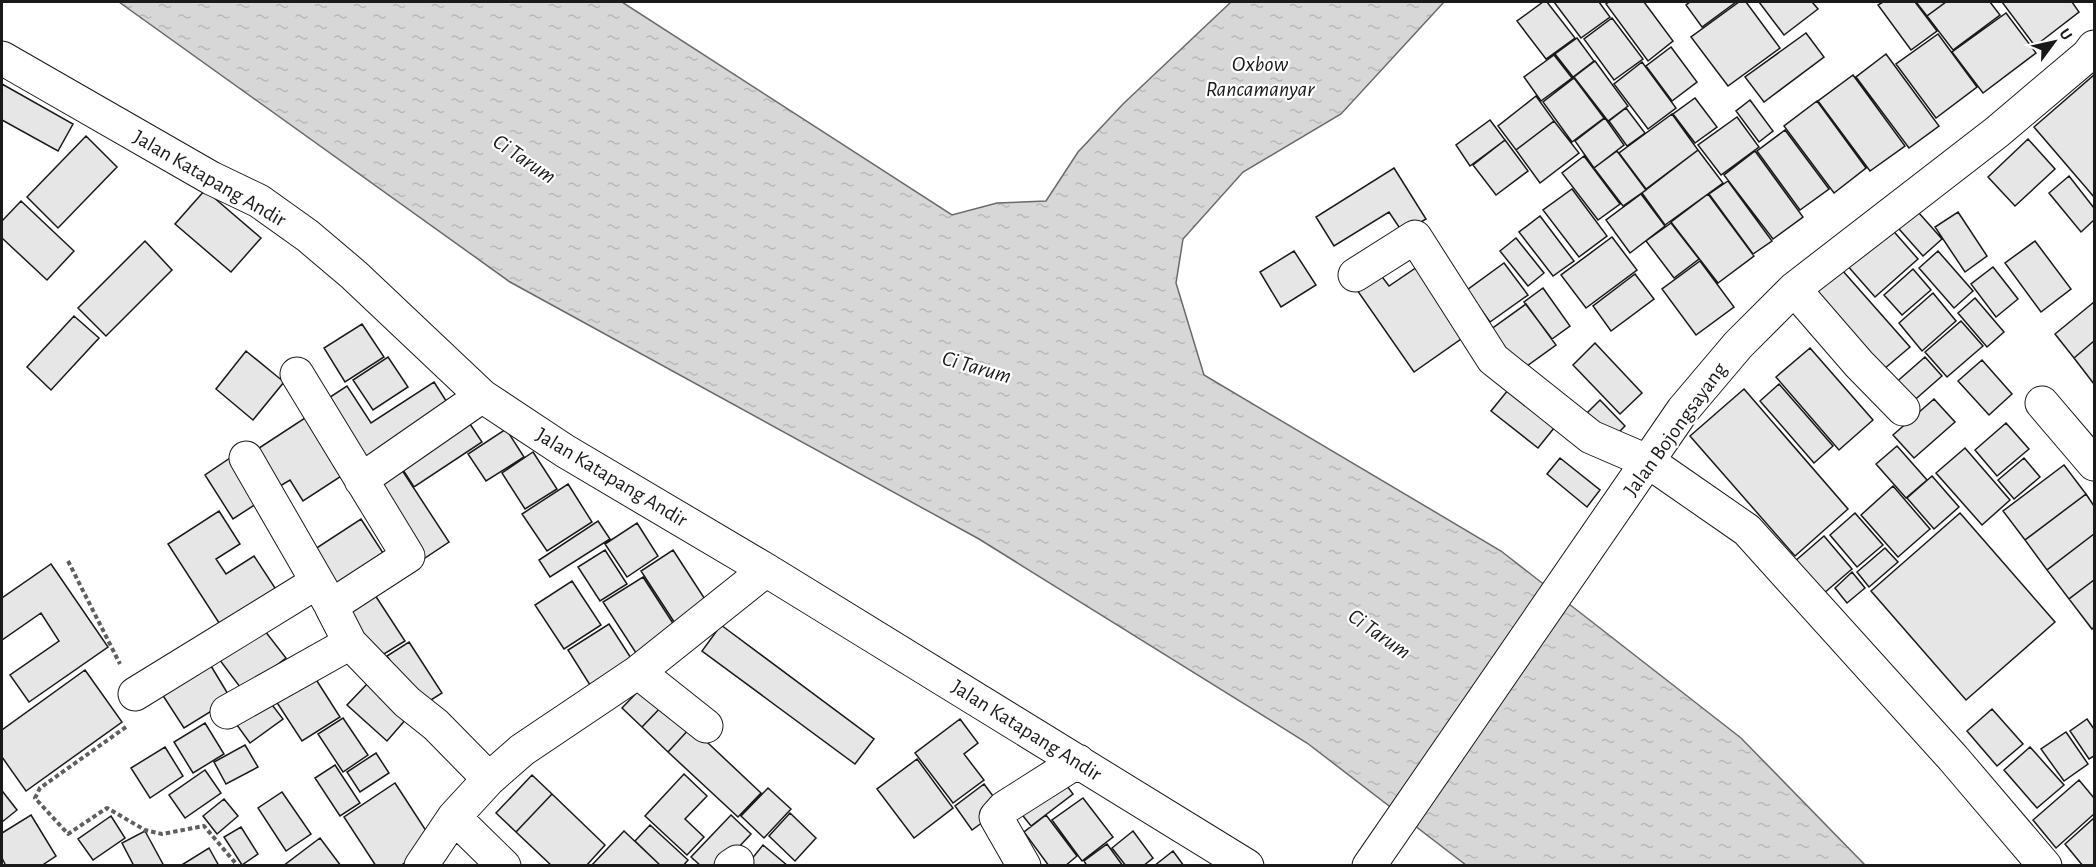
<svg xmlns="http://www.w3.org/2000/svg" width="2096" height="867" viewBox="0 0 2096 867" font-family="'Alegreya Sans',sans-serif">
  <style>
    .water { fill: url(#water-ripples); stroke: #6a6a6a; stroke-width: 1.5 }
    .building { fill: #e6e6e6; stroke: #1a1a1a; stroke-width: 1.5 }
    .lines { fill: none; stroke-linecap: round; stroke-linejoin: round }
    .minor-casing { stroke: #1a1a1a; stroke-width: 35 }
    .path { stroke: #5f5f5f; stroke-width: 4; stroke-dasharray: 4.5 3; stroke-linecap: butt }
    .minor { stroke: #fff; stroke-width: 33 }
    .labels { text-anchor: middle; stroke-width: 4.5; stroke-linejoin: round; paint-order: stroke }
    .street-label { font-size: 21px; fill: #1a1a1a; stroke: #fff }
    .water-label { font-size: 22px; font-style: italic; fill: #1a1a1a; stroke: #fff }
  </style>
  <defs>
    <pattern id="water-ripples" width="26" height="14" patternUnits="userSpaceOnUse" patternTransform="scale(1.5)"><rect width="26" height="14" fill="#d7d7d7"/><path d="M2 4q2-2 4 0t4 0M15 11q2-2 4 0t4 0" fill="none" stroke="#b8b8b8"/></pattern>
  </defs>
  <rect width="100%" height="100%" fill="#fff"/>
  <!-- water -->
  <path class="water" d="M 119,2 L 622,2 L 952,215 L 997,203 L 1046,201 L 1078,152 L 1123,104 L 1231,2 L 1444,2 L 1341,114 L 1243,172 L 1183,239 L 1176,283 L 1204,375 L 1501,551 L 1741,738 L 1865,865 L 1466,865 L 1307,743 L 979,539 L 510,282 Z"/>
  <!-- building -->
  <path class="building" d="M 1543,2 L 1547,2 L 1575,38 L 1546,59 L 1517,21 Z
    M 1554,2 L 1599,2 L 1610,17 L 1581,38 Z
    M 1609,2 L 1644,2 L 1673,41 L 1648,61 L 1606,4 Z
    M 1690,2 L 1736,2 L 1702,27 L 1686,5 Z
    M 1739,2 L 1746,2 L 1780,48 L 1728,86 L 1691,37 Z
    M 1759,2 L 1812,2 L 1818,9 L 1784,35 Z
    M 1883,2 L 1915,2 L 1937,31 L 1911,50 L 1878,5 Z
    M 1916,2 L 1946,2 L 1927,16 Z
    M 1946,2 L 1990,2 L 2000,15 L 1953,50 L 1927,16 Z
    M 2002,2 L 2072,2 L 2079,12 L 2035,46 Z
    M 2006,13 L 2036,53 L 1983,93 L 1952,52 Z
    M 1612,18 L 1643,59 L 1614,80 L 1584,39 Z
    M 1806,33 L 1824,57 L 1764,102 L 1745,77 Z
    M 1938,34 L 1977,87 L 1936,118 L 1896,64 Z
    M 1577,38 L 1594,61 L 1573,77 L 1555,54 Z
    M 1671,47 L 1697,82 L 1672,101 L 1646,66 Z
    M 1886,54 L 1939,126 L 1909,148 L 1856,77 Z
    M 1554,55 L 1572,78 L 1541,101 L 1524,77 Z
    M 1595,61 L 1628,106 L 1608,121 L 1574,77 Z
    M 1642,62 L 1676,108 L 1648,129 L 1614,84 Z
    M 1853,75 L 1905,146 L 1870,171 L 1818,101 Z
    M 2094,75 L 2094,197 L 2034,127 Z
    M 1574,78 L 1604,118 L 1572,142 L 1543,102 Z
    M 2,84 L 73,124 L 58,151 L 2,120 Z
    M 1536,96 L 1554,121 L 1516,150 L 1498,126 Z
    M 1695,98 L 1717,127 L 1695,143 L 1673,114 Z
    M 1750,100 L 1773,131 L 1759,142 L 1736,111 Z
    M 1817,101 L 1866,168 L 1834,193 L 1784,126 Z
    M 1626,108 L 1645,133 L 1627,146 L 1609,121 Z
    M 1672,114 L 1698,150 L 1646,189 L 1619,153 Z
    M 1737,117 L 1759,147 L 1721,175 L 1698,145 Z
    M 1605,118 L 1624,145 L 1594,168 L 1575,141 Z
    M 1490,120 L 1505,140 L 1470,166 L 1456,145 Z
    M 1554,121 L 1579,153 L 1540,183 L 1516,150 Z
    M 1785,130 L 1829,189 L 1800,210 L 1757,151 Z
    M 86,136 L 117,167 L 58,228 L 27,197 Z
    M 2028,139 L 2055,169 L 2015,206 L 1988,177 Z
    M 1505,140 L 1528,171 L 1496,195 L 1473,165 Z
    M 1698,150 L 1723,183 L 1665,225 L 1642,193 Z
    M 1617,151 L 1646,190 L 1623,206 L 1594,168 Z
    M 1755,151 L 1803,217 L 1773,239 L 1724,175 Z
    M 1584,156 L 1620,204 L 1598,220 L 1562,173 Z
    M 1394,168 L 1426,219 L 1403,233 L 1389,212 L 1334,246 L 1316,217 Z
    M 2069,176 L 2094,208 L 2094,220 L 2081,232 L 2049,193 Z
    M 1728,181 L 1772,241 L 1753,254 L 1709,194 Z
    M 1572,189 L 1607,236 L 1579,257 L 1543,210 Z
    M 205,190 L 261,238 L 231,272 L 175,224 Z
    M 1641,194 L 1665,226 L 1630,253 L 1606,220 Z
    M 1708,194 L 1754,256 L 1718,283 L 1671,222 Z
    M 21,201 L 74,251 L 47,280 L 2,238 L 2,221 Z
    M 1911,204 L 1942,239 L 1923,256 L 1892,221 Z
    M 1958,212 L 1987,256 L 1965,272 L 1935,227 Z
    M 1540,216 L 1574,261 L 1553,276 L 1519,232 Z
    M 1671,223 L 1699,259 L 1674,278 L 1646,241 Z
    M 1889,226 L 1918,259 L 1875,297 L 1846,264 Z
    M 1612,237 L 1637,270 L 1586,308 L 1561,275 Z
    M 1516,238 L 1544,273 L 1528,286 L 1500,251 Z
    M 145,241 L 172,270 L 106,336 L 78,308 Z
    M 2035,241 L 2071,289 L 2041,312 L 2005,263 Z
    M 1294,251 L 1316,285 L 1281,307 L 1260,272 Z
    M 1938,251 L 1973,291 L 1954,308 L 1919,268 Z
    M 1700,261 L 1734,307 L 1696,335 L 1662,289 Z
    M 1423,263 L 1471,332 L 1414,372 L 1357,290 L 1380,274 L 1389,286 Z
    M 1504,263 L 1528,295 L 1490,322 L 1467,290 Z
    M 1993,267 L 2018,299 L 1996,317 L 1971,284 Z
    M 1913,269 L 1931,290 L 1902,315 L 1884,295 Z
    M 1842,270 L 1910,347 L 1877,375 L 1809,298 Z
    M 1635,274 L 1654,299 L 1611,331 L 1593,306 Z
    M 1543,288 L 1570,326 L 1552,339 L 1524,302 Z
    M 1933,293 L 1956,321 L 1922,351 L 1899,323 Z
    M 1975,298 L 2004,332 L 1987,347 L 1958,313 Z
    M 2094,302 L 2094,341 L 2074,358 L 2055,334 Z
    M 1526,304 L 1556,345 L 1520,371 L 1490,330 Z
    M 74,316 L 99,338 L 51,390 L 27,367 Z
    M 1961,321 L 1983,346 L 1947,377 L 1925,352 Z
    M 362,324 L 384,357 L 345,382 L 324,348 Z
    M 2094,341 L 2094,384 L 2074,358 Z
    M 1595,343 L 1642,393 L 1620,414 L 1573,365 Z
    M 1810,348 L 1873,420 L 1839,450 L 1776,377 Z
    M 246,351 L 284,382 L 253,420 L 216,389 Z
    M 388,357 L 408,387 L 373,410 L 353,380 Z
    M 1925,357 L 1942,376 L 1910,404 L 1893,385 Z
    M 1982,360 L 2012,394 L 1989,415 L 1958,381 Z
    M 434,382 L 452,410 L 366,466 L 324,401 L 347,386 L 371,423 Z
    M 1779,384 L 1833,446 L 1814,463 L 1760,401 Z
    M 1744,389 L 1848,509 L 1795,556 L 1690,436 Z
    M 1508,390 L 1554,428 L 1538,448 L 1491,411 Z
    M 1934,399 L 1955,422 L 1914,458 L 1893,435 Z
    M 1600,400 L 1625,426 L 1608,443 L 1583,417 Z
    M 464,415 L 482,442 L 414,487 L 396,459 Z
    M 308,416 L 346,473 L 303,501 L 290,480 L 280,486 L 256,450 Z
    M 2006,423 L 2029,449 L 1997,476 L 1975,450 Z
    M 506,429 L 524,457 L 486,481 L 468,454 Z
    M 1897,446 L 1927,480 L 1906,498 L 1876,464 Z
    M 1965,448 L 2010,500 L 1982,525 L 1936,473 Z
    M 533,452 L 557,489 L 525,509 L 502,473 Z
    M 233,456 L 262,500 L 233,519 L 205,475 Z
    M 1560,458 L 1600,490 L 1587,507 L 1547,474 Z
    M 2024,458 L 2040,477 L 2014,499 L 1998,480 Z
    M 398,464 L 449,542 L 422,560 L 371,482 Z
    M 2064,465 L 2086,494 L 2025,540 L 2003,511 Z
    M 1932,476 L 1959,507 L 1934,529 L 1907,498 Z
    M 568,484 L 592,522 L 547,551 L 522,514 Z
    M 1893,486 L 1930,529 L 1898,557 L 1861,515 Z
    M 2086,494 L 2094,506 L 2094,534 L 2047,570 L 2025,540 Z
    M 219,511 L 240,544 L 216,559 L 226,574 L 254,556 L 277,591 L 221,626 L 168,544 Z
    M 1855,513 L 1883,545 L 1857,567 L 1830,535 Z
    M 1960,513 L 2055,622 L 1966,700 L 1871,591 Z
    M 361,519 L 385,556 L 336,588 L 312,551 Z
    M 598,521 L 610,539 L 550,577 L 539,560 Z
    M 637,523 L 658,556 L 627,577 L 605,544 Z
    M 2094,534 L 2094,580 L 2069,599 L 2047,570 Z
    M 1824,536 L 1852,569 L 1823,594 L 1794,562 Z
    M 1885,548 L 1898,562 L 1869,587 L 1857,572 Z
    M 605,550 L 627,584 L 600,601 L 578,567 Z
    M 673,550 L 712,610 L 680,631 L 641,571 Z
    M 51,564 L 108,647 L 29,702 L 10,675 L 59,641 L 41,613 L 2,640 L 2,598 Z
    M 1852,572 L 1865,588 L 1847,603 L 1835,588 Z
    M 643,577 L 678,631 L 638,656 L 603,602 Z
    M 2094,580 L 2094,627 L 2092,629 L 2069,599 Z
    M 572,581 L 601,625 L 564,649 L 535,605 Z
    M 373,592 L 405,641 L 371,662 L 340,613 Z
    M 258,622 L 286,658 L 243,691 L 216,655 Z
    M 609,624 L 631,658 L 590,685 L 568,650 Z
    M 721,625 L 874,739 L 855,764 L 702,651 Z
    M 409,642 L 442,693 L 420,707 L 387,656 Z
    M 208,661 L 231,699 L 184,728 L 160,691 Z
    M 85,670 L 122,722 L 26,791 L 2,757 L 2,730 Z
    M 310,670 L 340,717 L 302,741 L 272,695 Z
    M 368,683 L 407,718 L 387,741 L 347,705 Z
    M 645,684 L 665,703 L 642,727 L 622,708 Z
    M 266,697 L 283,719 L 250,743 L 234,721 Z
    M 665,703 L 691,727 L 668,752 L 642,727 Z
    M 1992,709 L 2023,744 L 1997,766 L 1967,731 Z
    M 343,718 L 368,755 L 343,772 L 318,734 Z
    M 960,719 L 978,743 L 964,754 L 984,780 L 953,803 L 915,753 Z
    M 2087,719 L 2094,729 L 2094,756 L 2089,759 L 2070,731 Z
    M 205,723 L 224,754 L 193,773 L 174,742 Z
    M 691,727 L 761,793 L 738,817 L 668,752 Z
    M 2066,732 L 2088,764 L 2064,781 L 2041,749 Z
    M 245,745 L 258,767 L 226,784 L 214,762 Z
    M 165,747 L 183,776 L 150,798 L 131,768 Z
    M 2030,747 L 2064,785 L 2037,808 L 2004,770 Z
    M 376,753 L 389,773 L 360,792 L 347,772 Z
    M 917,759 L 953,808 L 914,838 L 877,789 Z
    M 335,765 L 360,803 L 340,816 L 315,778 Z
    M 205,770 L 221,793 L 185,818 L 169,795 Z
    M 684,774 L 707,796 L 685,819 L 704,837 L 687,855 L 645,816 Z
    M 532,775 L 552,794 L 516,832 L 496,813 Z
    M 1059,775 L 1073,794 L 1031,826 L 1016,807 Z
    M 2079,780 L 2094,798 L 2094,814 L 2056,848 L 2033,820 Z
    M 395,783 L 434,843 L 400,866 L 376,866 L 344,817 Z
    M 984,784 L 1002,808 L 972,830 L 955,806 Z
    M 768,788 L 791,809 L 764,838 L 741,816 Z
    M 3,792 L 17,810 L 2,822 L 2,793 Z
    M 282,792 L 311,834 L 286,851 L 258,808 Z
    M 552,794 L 605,845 L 586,866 L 552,866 L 516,832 Z
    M 1083,798 L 1113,837 L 1082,861 L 1052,820 Z
    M 224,799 L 238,816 L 217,834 L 203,816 Z
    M 790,813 L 816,838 L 795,861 L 769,836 Z
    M 31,815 L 56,856 L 41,866 L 6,866 L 2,858 L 2,833 Z
    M 731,815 L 751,834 L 721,866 L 701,866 L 691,857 Z
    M 1046,815 L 1077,856 L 1065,866 L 1049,866 L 1024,832 Z
    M 111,816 L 125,838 L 93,860 L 78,839 Z
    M 2094,818 L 2094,866 L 2083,866 L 2065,844 Z
    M 650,825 L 688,860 L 683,866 L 661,866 L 635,841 Z
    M 241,827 L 258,854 L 242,865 L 224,837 Z
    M 145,831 L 164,866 L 134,866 L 122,843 Z
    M 624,831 L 661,866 L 591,866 Z
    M 1133,831 L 1153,858 L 1143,866 L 1126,866 L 1112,848 Z
    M 320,838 L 341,866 L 283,866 Z
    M 1107,844 L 1123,866 L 1087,866 L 1084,861 Z
    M 763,845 L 788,866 L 746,866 Z
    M 209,848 L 219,866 L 180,866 Z
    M 1173,851 L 1184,866 L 1154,866 Z"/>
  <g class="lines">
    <!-- minor casing -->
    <g class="minor-casing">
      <path id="minor" d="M 2,58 L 211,178 L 259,201 L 308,236 L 354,275 L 482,396 L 565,451 L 766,570 L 1247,866
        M 1355,275 L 1415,237 L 1493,359 L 1591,437 L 1649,462 L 1747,530 L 1953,758 L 2045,866
        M 1794,289 L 1859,364 L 1903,409
        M 297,374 L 408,556 L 331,606 L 350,643 L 407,702 L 436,725 L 489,779
        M 2042,403 L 2094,464
        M 246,458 L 329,602
        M 361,480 L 482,396
        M 638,672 L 706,726
        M 135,694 L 317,582
        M 227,712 L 350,643
        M 454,817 L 504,866
        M 421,866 L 454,817 L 489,779 L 522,750 L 638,672 L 766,570
        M 731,866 L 737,862
        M 1024,866 L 996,817 L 1004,808 L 1078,761
        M 1369,866 L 1683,410 L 1738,345 L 1794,289 L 1997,132 L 2088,55 L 2094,47"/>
    </g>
    <!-- path -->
    <path class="path" d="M 68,561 L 120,664
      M 126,727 L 40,788 L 35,798 L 68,834 L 107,808 L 145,830 L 162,834 L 204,826 L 238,866"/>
    <!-- minor -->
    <use href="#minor" class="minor"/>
  </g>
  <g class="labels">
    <!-- street labels -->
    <g class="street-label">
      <text transform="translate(210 178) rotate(30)" y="7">Jalan Katapang Andir</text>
      <text transform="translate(1675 429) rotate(-54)" y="7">Jalan Bojongsayang</text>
      <text transform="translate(612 477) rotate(31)" y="7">Jalan Katapang Andir</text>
      <text transform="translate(1027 730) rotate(32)" y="7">Jalan Katapang Andir</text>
    </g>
    <!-- water labels -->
    <g class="water-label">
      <text x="1260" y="71">Oxbow<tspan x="1260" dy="25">Rancamanyar</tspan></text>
      <text transform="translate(525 158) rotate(34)" y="8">Ci Tarum</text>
      <text transform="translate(977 366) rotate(16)" y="8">Ci Tarum</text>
      <text transform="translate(1380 633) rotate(35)" y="8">Ci Tarum</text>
    </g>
  </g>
  <!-- border -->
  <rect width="2096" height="867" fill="none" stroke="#1a1a1a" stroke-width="6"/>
  <!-- north arrow -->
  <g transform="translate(2054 42) rotate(57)" stroke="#ffffff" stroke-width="4.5" paint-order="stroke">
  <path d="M0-4.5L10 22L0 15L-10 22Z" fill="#1a1a1a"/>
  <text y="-9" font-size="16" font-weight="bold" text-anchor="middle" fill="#1a1a1a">U</text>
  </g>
</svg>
